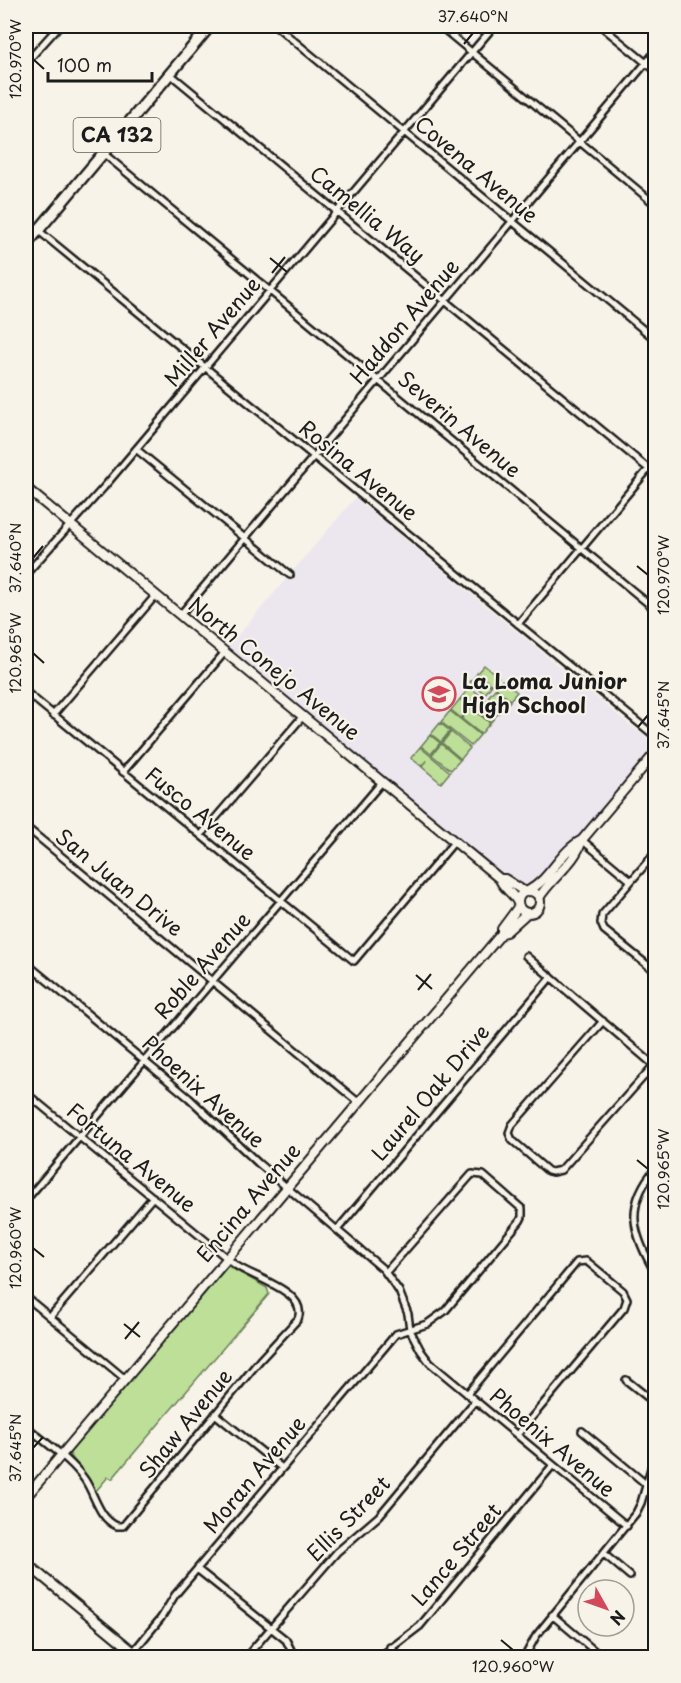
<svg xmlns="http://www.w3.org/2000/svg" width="681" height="1683" viewBox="0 0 681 1683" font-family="'Playpen Sans',sans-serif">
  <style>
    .built { fill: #ece7ee }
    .green { fill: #bddf98; stroke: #6c7e5a; stroke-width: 1.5 }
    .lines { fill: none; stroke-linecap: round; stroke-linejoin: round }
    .street-casing { stroke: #1c1c1c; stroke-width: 10 }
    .secondary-casing { stroke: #1c1c1c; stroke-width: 12 }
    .primary-casing { stroke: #1c1c1c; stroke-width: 14 }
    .street { stroke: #f7f3e8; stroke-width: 5 }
    .secondary { stroke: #f7f3e8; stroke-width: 8 }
    .primary { stroke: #f7f3e8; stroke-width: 9 }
    .ticks { fill: none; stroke: #1c1c1c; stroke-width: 2 }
    .labels { text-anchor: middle; stroke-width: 4.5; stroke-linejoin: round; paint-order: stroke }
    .shield { fill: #f7f3e8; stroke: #5e5c59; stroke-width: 1.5 }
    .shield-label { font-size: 20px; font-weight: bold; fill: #1c1c1c }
    .street-label { font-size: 21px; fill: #1c1c1c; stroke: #f7f3e8 }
    .poi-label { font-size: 21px; font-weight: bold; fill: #1c1c1c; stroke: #f7f3e8; text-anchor: start }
    .neatline { fill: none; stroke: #1c1c1c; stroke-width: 2 }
    .ticks-label { font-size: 15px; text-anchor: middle; fill: #1c1c1c }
  </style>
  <rect width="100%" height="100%" fill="#f7f3e8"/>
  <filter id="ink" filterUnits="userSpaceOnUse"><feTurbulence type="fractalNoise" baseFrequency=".0167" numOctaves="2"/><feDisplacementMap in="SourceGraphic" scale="12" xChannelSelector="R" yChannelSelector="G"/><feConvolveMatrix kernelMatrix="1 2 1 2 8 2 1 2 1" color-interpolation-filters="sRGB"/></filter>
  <g filter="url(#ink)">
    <!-- built -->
    <path class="built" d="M 355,498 L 652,743 L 651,748 L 545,876 L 527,888 L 510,880 L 228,647 Z"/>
    <!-- green -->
    <path class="green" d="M 484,665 L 499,677 L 492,685 L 477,673 Z
      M 477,674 L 491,686 L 485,694 L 470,682 Z
      M 502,680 L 517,692 L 510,700 L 496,688 Z
      M 470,687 L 500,711 L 491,722 L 461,698 Z
      M 495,689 L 510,701 L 503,709 L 488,697 Z
      M 460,699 L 490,723 L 481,734 L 462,719 L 467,712 L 461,718 L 451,710 Z
      M 450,711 L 480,735 L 471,746 L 441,722 Z
      M 440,723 L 450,731 L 441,742 L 431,734 Z
      M 451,732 L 470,748 L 461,759 L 442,743 Z
      M 430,735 L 440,743 L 431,754 L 421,746 Z
      M 441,744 L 460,760 L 451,770 L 432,755 Z
      M 420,747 L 450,772 L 441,783 L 422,767 L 427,760 L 421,766 L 411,758 Z
      M 228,1266 L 267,1288 L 269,1294 L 112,1479 L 108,1477 L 96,1491 L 68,1452 Z"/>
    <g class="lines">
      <!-- street casing -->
      <g class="street-casing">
        <path id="street" d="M 192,26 L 202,34
          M 276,26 L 656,340
          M 440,26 L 656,205
          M 601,26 L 656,71
          M 26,63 L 59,26
          M 169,73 L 656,475
          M 103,153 L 656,610
          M 39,231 L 656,737
          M 136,449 L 290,575
          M 26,574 L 104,487 L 494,26
          M 180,615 L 656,51
          M 518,624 L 656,460
          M 26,692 L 354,961 L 455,841
          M 53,715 L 156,595
          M 123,772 L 225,652
          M 26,827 L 358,1102
          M 201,835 L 303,716
          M 582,840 L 631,881
          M 656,852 L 602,915 L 601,923 L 604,930 L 656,972
          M 526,956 L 655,1066
          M 26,963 L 189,1098 L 258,1163 L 383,1269 L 399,1291 L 408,1314 L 410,1330 L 421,1351 L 430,1363 L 627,1526
          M 603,1021 L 512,1125 L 509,1133 L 512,1140 L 548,1171 L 552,1172 L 561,1170 L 654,1065
          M 26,1093 C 95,1150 165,1207 234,1264 C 250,1277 309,1291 298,1319 L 260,1360 L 123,1526 L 117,1526 C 99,1519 95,1495 85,1480 C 71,1459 45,1443 26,1426
          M 656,1168 C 623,1206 633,1235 656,1274
          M 26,1200 L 382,782
          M 337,1230 L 551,977
          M 26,1297 L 124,1378
          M 50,1317 L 153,1197
          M 626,1380 L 656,1404
          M 467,1394 L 577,1262 L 586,1261 L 589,1263 L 623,1291 L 627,1299 L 624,1308 L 517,1435
          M 215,1414 L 282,1468
          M 582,1431 L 647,1485
          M 604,1554 L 630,1576
          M 197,1569 L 286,1640 L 295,1658
          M 552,1615 L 603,1658
          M 390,1647 L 402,1658
          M 133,1652 L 161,1618 L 175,1595 L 396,1334 L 427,1324 L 445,1311 L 520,1221 L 522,1217 L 522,1209 L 483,1175 L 472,1174 L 386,1272
          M 245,1658 L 337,1552 L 379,1516 L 475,1401
          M 378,1658 L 420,1626 L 553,1465
          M 524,1658 L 536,1636 L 636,1513 L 641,1503 L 656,1451"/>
      </g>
      <!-- secondary casing -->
      <g class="secondary-casing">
        <path id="secondary" d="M 26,488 L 500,879 L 505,879 L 525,892
          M 500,879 C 502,888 514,893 518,903
          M 528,891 C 551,879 560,851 582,840 L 656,752
          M518 902a11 11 0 1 1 22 0a11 11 0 1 1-22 0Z
          M 539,898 C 551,878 576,862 582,840
          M 502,933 L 506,932 L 527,913
          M 26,1497 L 502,933 L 502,929 L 519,906
          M 26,1563 L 141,1658"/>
      </g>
      <!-- primary casing -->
      <g class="primary-casing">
        <path id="primary" d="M 26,245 L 210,26"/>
      </g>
      <!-- street -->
      <use href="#street" class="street"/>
      <!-- secondary -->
      <use href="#secondary" class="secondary"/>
      <!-- primary -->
      <use href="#primary" class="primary"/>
    </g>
  </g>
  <!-- ticks -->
  <path class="ticks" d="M 464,44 L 473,33M 33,59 L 44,69M 270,258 L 287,272M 272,273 L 285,257M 33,558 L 43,546M 637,566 L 648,575M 33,653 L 44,663M 638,727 L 648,715M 416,975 L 432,989M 418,990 L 431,974M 637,1160 L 648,1169M 33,1248 L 44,1257M 124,1324 L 140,1337M 125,1339 L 139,1322M 33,1448 L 43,1437M 501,1640 L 513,1650"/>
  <!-- icons -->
  <defs>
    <g id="school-ring" transform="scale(1.725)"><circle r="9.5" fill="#f7f3e8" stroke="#d1495b" stroke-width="1.5"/><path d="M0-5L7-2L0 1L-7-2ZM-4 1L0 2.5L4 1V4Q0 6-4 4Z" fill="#d1495b"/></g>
  </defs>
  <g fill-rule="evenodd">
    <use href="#school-ring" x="439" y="694"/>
  </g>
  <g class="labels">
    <!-- shield labels -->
    <rect class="shield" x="73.5" y="118" width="87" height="34" rx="4.5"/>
    <g class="shield-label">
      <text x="117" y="142">CA 132</text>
    </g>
    <!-- street labels -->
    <g class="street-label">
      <text transform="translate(476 170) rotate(40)" y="7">Covena Avenue</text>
      <text transform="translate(367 215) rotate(39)" y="7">Camellia Way</text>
      <text transform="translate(405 322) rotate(-50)" y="7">Haddon Avenue</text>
      <text transform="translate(213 332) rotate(-50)" y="7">Miller Avenue</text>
      <text transform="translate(459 425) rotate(40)" y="7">Severin Avenue</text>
      <text transform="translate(358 471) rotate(39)" y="7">Rosina Avenue</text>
      <text transform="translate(274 669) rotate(39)" y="7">North Conejo Avenue</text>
      <text transform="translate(200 814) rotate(39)" y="7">Fusco Avenue</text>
      <text transform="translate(119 883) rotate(39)" y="7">San Juan Drive</text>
      <text transform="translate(203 966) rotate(-49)" y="7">Roble Avenue</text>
      <text transform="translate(203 1092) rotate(42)" y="7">Phoenix Avenue</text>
      <text transform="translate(431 1093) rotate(-50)" y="7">Laurel Oak Drive</text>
      <text transform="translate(131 1158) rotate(39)" y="7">Fortuna Avenue</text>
      <text transform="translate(249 1203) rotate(-50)" y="7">Encina Avenue</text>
      <text transform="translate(186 1424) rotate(-51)" y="7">Shaw Avenue</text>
      <text transform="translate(552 1443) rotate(40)" y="7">Phoenix Avenue</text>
      <text transform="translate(255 1475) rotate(-50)" y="7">Moran Avenue</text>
      <text transform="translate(349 1519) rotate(-46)" y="7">Ellis Street</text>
      <text transform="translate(457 1555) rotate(-50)" y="7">Lance Street</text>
    </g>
    <!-- poi labels -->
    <g class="poi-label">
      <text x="462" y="689">La Loma Junior<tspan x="462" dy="24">High School</tspan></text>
    </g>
  </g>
  <!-- margin -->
  <rect width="681" height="1683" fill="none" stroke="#f7f3e8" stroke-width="66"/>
  <!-- north arrow -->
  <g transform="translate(606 1608) rotate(130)"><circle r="28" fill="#f7f3e8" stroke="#9f9d96" stroke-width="1.5"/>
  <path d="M0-4.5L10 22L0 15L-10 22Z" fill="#d1495b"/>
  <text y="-9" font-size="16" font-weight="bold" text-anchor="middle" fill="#1c1c1c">N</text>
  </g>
  <!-- scale -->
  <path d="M48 72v9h104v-9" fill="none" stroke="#1c1c1c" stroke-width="3"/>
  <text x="57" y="72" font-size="18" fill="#1c1c1c" stroke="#f7f3e8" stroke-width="4.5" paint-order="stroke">100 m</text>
  <rect x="33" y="33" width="615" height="1617" class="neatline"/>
  <g class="ticks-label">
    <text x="473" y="22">37.640°N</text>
    <text transform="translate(16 59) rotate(-90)" y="5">120.970°W</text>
    <text transform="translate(16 558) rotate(-90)" y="5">37.640°N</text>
    <text transform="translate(664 575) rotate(-90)" y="5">120.970°W</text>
    <text transform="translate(16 653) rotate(-90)" y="5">120.965°W</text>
    <text transform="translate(664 715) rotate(-90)" y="5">37.645°N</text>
    <text transform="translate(664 1169) rotate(-90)" y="5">120.965°W</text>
    <text transform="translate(16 1248) rotate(-90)" y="5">120.960°W</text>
    <text transform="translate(16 1448) rotate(-90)" y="5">37.645°N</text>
    <text x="513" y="1672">120.960°W</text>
  </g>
</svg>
